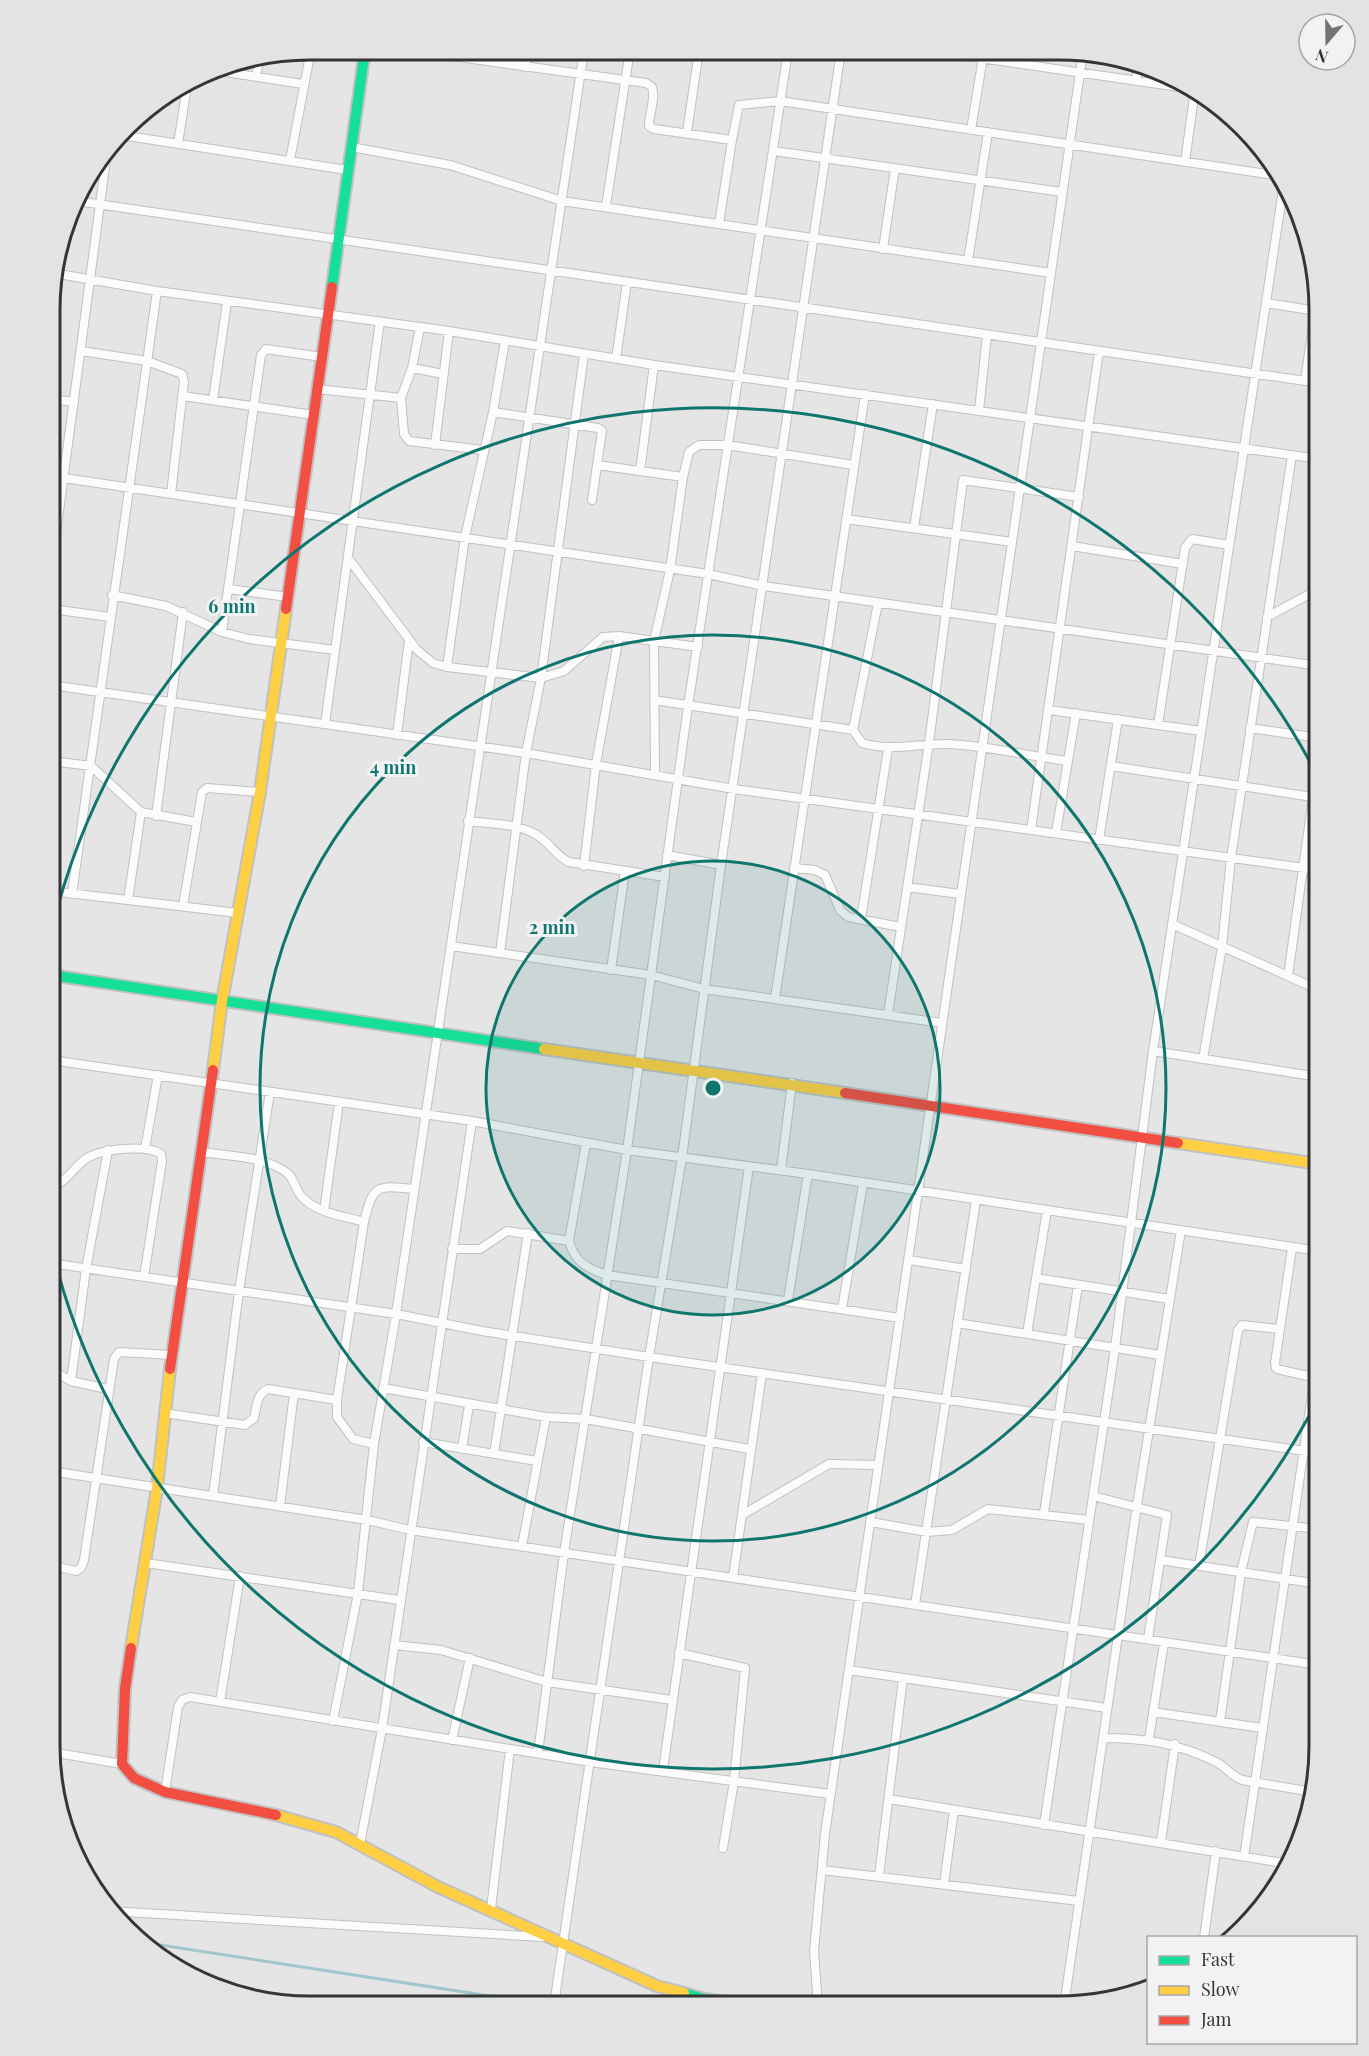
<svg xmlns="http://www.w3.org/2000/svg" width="1369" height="2056" viewBox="0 0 1369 2056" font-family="'Playfair Display',serif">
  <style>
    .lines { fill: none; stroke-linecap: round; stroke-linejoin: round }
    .stream { stroke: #a1c6cf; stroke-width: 3 }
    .street-casing { stroke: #c1c1c1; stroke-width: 10 }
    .fast-casing { stroke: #c1c1c1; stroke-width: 14 }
    .slow-casing { stroke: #c1c1c1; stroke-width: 14 }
    .jam-casing { stroke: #c1c1c1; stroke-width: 14 }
    .street { stroke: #fbfbfb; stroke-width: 8 }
    .fast { stroke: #16e098; stroke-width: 10 }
    .slow { stroke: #ffcf43; stroke-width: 10 }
    .jam { stroke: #f24e42; stroke-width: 10 }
    .ring { fill: none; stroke: #0f766e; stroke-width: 3 }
    .rim { fill: none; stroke: #353535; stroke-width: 3 }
    .centre { fill: #0f766e; stroke: #f2f2f4; stroke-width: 3 }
    .ring-label { font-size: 18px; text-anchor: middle; font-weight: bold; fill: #0f766e; stroke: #f2f2f4; stroke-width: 6; stroke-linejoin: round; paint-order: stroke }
  </style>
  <rect width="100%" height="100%" fill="#e5e5e5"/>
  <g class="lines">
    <!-- stream -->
    <path class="stream" d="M 141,1942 L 548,2005"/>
    <!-- street casing -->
    <g class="street-casing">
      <path id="street" d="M 408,50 L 646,83 L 652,87 C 656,99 649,113 649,126 L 654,129 L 732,140 L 739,105 L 780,101 L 1280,176
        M 932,51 L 1193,89
        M 219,67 L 225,72 L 303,84
        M 525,67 L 528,50
        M 256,76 L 260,58
        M 1136,81 L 1139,64
        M 971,130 L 984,51
        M 687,132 L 699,51
        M 121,135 L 347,170
        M 178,144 L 187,86
        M 351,147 L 450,165 L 562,201 L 1051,273
        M 774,151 L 1062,192
        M 290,160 L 311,50
        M 1185,162 L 1195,90
        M 77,201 L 1319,383
        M 606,206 L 630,50
        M 719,224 L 732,140
        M 883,249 L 895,168
        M 968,261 L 988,132
        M 53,273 L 157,291 L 449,331 L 654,365 L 1319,459
        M 1266,303 L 1317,311
        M 81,351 L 147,361 L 182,374 L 184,381 L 171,494
        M 616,359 L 627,282
        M 412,368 L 443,374
        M 1305,381 L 1317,298
        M 317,389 L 401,398 L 404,434 L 409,441 L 483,450
        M 183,396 L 313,415
        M 401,398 L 412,368 L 420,327
        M 52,399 L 74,402
        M 213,400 L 227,302
        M 979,411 L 987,335
        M 493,412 L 598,428 L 602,431 L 592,500
        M 435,445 L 449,331
        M 597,465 L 683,477
        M 640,471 L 654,365
        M 64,478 L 708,574 L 764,586 L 1319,666
        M 846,519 L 1012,542
        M 914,528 L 933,404
        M 1072,546 L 1183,564
        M 348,558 L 417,650 L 433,663 L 447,667 L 541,678 L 564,671 L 603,637 L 619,636 L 698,647
        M 51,571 L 107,152
        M 229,589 L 288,597
        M 112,595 L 166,606 L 222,632 L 249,639 L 335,650
        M 878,603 L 853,730 L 862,743 C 891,752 919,743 949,744 C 988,746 1029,756 1068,761
        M 51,609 L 110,617
        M 1267,617 L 1319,589
        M 222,632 L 261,355 L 266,349 L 322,357
        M 447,667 L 465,537 L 493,412 L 505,341
        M 51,685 L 526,753 L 734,789 L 1319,870
        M 654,700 L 853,730
        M 1049,710 L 1201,731
        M 325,724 L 380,321
        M 1158,725 L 1185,548 L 1192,539 L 1229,545
        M 1250,728 L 1319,738
        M 397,735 L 409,640
        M 51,761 L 91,766 L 141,812 L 196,822
        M 1111,766 L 1319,798
        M 655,774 L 654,641 L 670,570 L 683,477 L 689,452 L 699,445 L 727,445 L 853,465
        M 156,816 L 183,612
        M 468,821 C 490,824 518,823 537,835 C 550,843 556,856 569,862 L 665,877
        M 1031,830 L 1099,351
        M 1056,833 L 1076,713
        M 1099,840 L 1118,719
        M 667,855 L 721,865
        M 584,866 L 596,764 L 619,636
        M 794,868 L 815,870 L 825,875 L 840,910 L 848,917 L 901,927
        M 907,887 L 960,894
        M 51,891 L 238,913
        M 72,894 L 157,291
        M 128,900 L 141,812
        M 183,906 L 202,792 L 207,788 L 260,792
        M 861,919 L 888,749
        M 1172,924 L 1319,990
        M 451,946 L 651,975 L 704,989 L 942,1023
        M 500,953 L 526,753 L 541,678 L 584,354
        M 611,970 L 625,871
        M 1288,976 L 1313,797
        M 775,999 L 865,394
        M 888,1014 L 929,743 L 963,480 L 1079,497
        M 1153,1051 L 1319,1077
        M 1203,1059 L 1222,947 L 1231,858 L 1292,455
        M 51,1060 L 472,1121 L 627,1150 L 808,1174 L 1319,1251
        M 1315,1077 L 1319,1055
        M 586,1143 L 569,1241 C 575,1262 586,1268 607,1275 L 900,1318
        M 145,1149 L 158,1075
        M 202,1152 C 228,1156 261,1156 283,1170 C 294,1176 294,1187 301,1196 C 316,1213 343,1216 364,1222
        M 781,1170 L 792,1083
        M 50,1187 C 66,1184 74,1166 87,1158 C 102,1149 147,1144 161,1154 L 162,1161 L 144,1277
        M 324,1211 L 339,1102
        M 1292,1248 L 1275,1363 L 1276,1368 L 1281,1370 L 1317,1378
        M 452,1249 L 480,1249 L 507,1231 L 569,1241
        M 909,1260 L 966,1269
        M 50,1263 L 396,1314 L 482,1331 L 649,1357 L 1319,1453
        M 1036,1278 L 1169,1299
        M 788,1300 L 808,1174
        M 842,1309 L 863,1184
        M 957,1323 L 1160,1355
        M 1027,1334 L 1047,1210
        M 50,1369 L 71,1381 L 107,1389
        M 71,1381 L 86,1269 L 108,1150
        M 383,1388 L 546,1417 L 586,1419 L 749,1449
        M 164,1413 L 245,1425 L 254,1418 C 257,1407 256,1394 268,1389 L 337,1400
        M 423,1442 L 537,1461
        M 374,1444 L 353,1439 L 337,1417 L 337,1400 L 364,1222 C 373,1185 376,1185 413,1189
        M 462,1449 L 469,1405
        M 494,1454 L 528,1233
        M 50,1471 L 367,1520 L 410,1530 L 1319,1665
        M 213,1496 L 239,1291 L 270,1092
        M 1093,1496 L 1167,1515 L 1148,1639
        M 280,1506 L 294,1393
        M 1044,1513 L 1078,1285
        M 742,1515 L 829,1464 L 878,1465
        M 871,1522 L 927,1532 L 952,1530 L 988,1509 L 1089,1520
        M 522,1546 L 546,1417
        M 1160,1560 L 1319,1584
        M 146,1563 L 399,1600
        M 50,1565 L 76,1571 L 81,1568 L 84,1560 L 114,1359 L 119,1352 L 171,1355
        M 1199,1566 L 1238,1330 L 1242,1325 L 1280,1329
        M 733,1578 L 762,1373
        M 915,1605 L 976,1200
        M 394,1645 L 441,1650 L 547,1682 L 672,1700
        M 679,1653 L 745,1668 L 734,1781 L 723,1848
        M 849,1670 L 1107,1708
        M 220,1702 L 240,1576
        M 1153,1712 L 1262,1728
        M 333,1721 L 358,1593 L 374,1444 L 396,1314 L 584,50
        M 1220,1722 L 1241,1572 L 1253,1522 L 1319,1529
        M 1103,1738 C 1144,1738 1178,1743 1216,1762 C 1226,1767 1231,1776 1242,1780 L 1313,1792
        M 1149,1739 L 1164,1643
        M 452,1740 L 470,1658
        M 51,1752 L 122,1764
        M 538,1753 L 564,1553 L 627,1150 L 688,706 L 788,51
        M 663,1770 L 749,1166
        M 165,1792 L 178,1707 L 182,1700 L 190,1697 L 590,1762 L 830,1794
        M 889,1799 L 1289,1864
        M 1044,1825 L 1115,1348 L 1153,1051 L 1284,183
        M 1161,1842 L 1175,1744
        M 360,1844 L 382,1729 L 472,1121
        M 1244,1857 L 1319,1347
        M 822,1870 L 1079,1901
        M 879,1876 L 903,1678
        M 944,1884 L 954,1810
        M 491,1909 L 510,1749
        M 110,1911 L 542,1937
        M 1204,1938 L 1216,1851
        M 554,2005 L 649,1357 L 682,1158 L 721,865 L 841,51
        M 818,2006 L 814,1951 L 825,1834 L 1083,52
        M 1064,2006 L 1137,1505 L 1181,1230"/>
    </g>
    <!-- fast casing -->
    <g class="fast-casing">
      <path id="fast" d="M 332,287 L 365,50
        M 51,975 L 544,1049
        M 684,1993 L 704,1999 L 763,2006"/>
    </g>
    <!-- slow casing -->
    <g class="slow-casing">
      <path id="slow" d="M 544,1049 L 845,1093
        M 213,1070 L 222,1001 L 260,792 L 286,609
        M 1178,1143 L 1319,1164
        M 131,1648 L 157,1488 L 170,1369
        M 276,1815 L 336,1832 L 438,1887 L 657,1986 L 684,1993"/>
    </g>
    <!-- jam casing -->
    <g class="jam-casing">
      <path id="jam" d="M 286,609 L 332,287
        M 845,1093 L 1178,1143
        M 170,1369 L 213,1070
        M 131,1648 L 125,1689 L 122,1764 L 134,1778 L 165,1792 L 276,1815"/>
    </g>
    <!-- street -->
    <use href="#street" class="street"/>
    <!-- fast -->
    <use href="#fast" class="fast"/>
    <!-- slow -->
    <use href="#slow" class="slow"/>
    <!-- jam -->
    <use href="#jam" class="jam"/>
  </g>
  <!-- distance rings -->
  <circle cx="713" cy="1088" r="227" fill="#0f766e" fill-opacity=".12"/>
  <g class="ring">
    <circle cx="713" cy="1088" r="227"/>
    <circle cx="713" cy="1088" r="453"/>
    <path d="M1319 1397A680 680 0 0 1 50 1241M52 929A680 680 0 0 1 1319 779"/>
  </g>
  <!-- crop -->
  <path d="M0 0H1369V2056H0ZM310 60H1059A250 250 0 0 1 1309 310V1746A250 250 0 0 1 1059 1996H310A250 250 0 0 1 60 1746V310A250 250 0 0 1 310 60Z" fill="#e3e3e5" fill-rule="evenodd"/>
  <path class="rim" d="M310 60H1059A250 250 0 0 1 1309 310V1746A250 250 0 0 1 1059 1996H310A250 250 0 0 1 60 1746V310A250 250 0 0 1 310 60Z"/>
  <circle cx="713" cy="1088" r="9" class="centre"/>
  <g class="ring-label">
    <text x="232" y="613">6 min</text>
    <text x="393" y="774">4 min</text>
    <text x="552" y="934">2 min</text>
  </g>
  <!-- legend -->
  <rect x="1147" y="1936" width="210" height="108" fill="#f2f2f4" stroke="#a6a6a8" stroke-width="1.5"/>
  <rect x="1159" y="1956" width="30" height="9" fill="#16e098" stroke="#a6a6a8" stroke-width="1.5"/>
  <text x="1201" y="1966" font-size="18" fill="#353535">Fast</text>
  <rect x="1159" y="1986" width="30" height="9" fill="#ffcf43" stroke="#a6a6a8" stroke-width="1.5"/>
  <text x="1201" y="1996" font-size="18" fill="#353535">Slow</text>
  <rect x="1159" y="2016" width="30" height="9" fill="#f24e42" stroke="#a6a6a8" stroke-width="1.5"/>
  <text x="1201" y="2026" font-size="18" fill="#353535">Jam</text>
  <!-- north arrow -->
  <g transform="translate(1327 42) rotate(200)"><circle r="28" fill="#f2f2f4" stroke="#a6a6a8" stroke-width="1.5"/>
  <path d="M0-4.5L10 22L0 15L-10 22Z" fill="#737373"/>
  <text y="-9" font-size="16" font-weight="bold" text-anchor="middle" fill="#353535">N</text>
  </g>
</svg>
